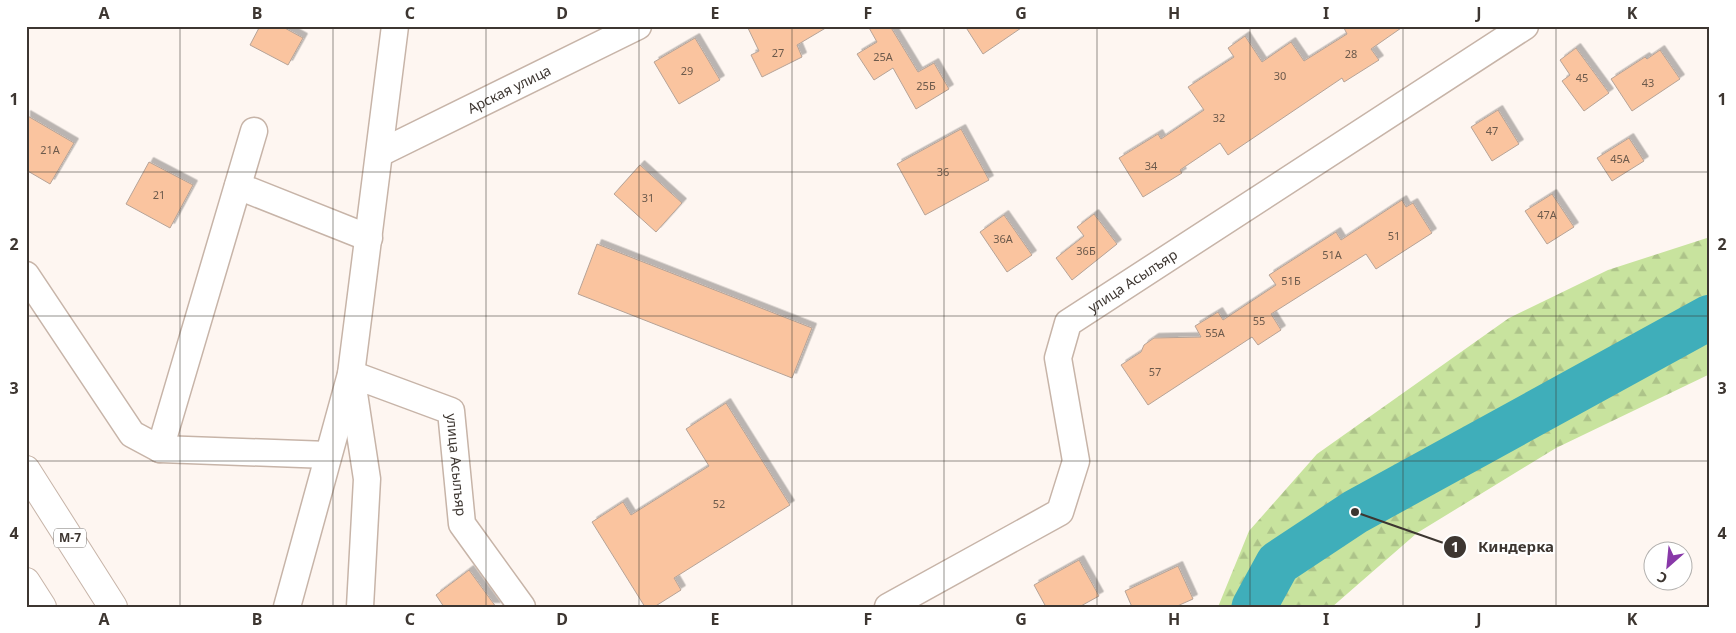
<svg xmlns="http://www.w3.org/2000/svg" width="1736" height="633" viewBox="0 0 1736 633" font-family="'Noto Sans',sans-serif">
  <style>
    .forest { fill: url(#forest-firs) }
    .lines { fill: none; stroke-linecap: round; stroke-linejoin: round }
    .river { stroke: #3faeba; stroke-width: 45 }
    .building { fill: #fac49f; stroke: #b6a397; filter: url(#shadow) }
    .minor-casing { stroke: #c7b4a8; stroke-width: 29 }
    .highway-casing { stroke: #c7b4a8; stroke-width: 30 }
    .minor { stroke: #fff; stroke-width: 26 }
    .highway { stroke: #fff; stroke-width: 28 }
    .grid { fill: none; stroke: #3d3631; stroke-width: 1; stroke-opacity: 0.55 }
    .labels { text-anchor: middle; stroke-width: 4; stroke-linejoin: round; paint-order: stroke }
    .number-label { font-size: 11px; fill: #6c5a4c }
    .shield { fill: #fff; stroke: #77726f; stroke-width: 1 }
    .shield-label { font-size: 12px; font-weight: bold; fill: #3d3631 }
    .street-label { font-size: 14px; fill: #3d3631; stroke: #fff }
    .leader { fill: none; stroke: #3d3631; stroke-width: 2 }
    .callout-dot { fill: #3d3631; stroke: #fff; stroke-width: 2 }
    .mark-label { font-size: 15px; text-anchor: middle; font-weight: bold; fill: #fff }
    .callout-label { font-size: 15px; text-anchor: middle; font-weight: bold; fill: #3d3631; stroke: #fff; stroke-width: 4; stroke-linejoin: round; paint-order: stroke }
    .neatline { fill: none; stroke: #3d3631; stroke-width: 2 }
    .grid-label { font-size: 16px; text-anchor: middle; font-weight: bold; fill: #3d3631 }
  </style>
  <defs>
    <pattern id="forest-firs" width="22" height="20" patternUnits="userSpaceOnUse" patternTransform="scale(1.25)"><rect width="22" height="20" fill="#c8e39e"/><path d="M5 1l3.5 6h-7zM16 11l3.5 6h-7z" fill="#adc389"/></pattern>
    <filter id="shadow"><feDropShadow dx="4.5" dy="-4.5" stdDeviation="0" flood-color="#0004"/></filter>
  </defs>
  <rect width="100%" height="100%" fill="#fef6f1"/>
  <!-- forest -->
  <path class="forest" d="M 1710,237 L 1710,374 L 1556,448 L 1417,533 L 1332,607 L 1218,607 L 1249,531 L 1317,454 L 1509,318 L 1608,270 Z"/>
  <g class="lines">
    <!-- river -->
    <path class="river" d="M 1254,607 L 1278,563 L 1355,512 L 1710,317"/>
  </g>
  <!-- building -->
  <path class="building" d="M 260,26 L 281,26 L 303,38 L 288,65 L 250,45 Z
    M 747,26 L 829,26 L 797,45 L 802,57 L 762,77 L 751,55 L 759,51 Z
    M 868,26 L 890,26 L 918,72 L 934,63 L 949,89 L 916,109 L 893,68 L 874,80 L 857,54 L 877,42 Z
    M 965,26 L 1024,26 L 983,54 Z
    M 1343,26 L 1404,26 L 1371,49 L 1379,60 L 1344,82 L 1342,78 L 1228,155 L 1220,143 L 1180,170 L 1182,173 L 1143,197 L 1119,158 L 1158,134 L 1161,139 L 1204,110 L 1188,87 L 1234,57 L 1228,48 L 1245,36 L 1262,62 L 1291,42 L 1304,61 L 1347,34 Z
    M 695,38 L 720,80 L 679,104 L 654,62 Z
    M 1576,48 L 1609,93 L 1584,111 L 1562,81 L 1570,75 L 1560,60 Z
    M 1660,50 L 1680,79 L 1632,111 L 1611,79 L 1645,57 L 1647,59 Z
    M 1498,110 L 1519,144 L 1492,161 L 1471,127 Z
    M 26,115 L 74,143 L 50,184 L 26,170 Z
    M 961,129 L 989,180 L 925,215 L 897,164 Z
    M 1629,138 L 1644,161 L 1612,181 L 1597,158 Z
    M 149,162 L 193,185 L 170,228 L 126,204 Z
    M 640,165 L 682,203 L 656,232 L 614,194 Z
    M 1552,194 L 1574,227 L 1547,244 L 1525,211 Z
    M 1402,200 L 1406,207 L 1413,203 L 1432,233 L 1376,269 L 1366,254 L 1271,314 L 1281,330 L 1258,345 L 1252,337 L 1148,405 L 1121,365 L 1141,352 L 1144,345 L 1154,338 L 1201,337 L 1195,326 L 1218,312 L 1223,320 L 1276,285 L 1269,275 L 1336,232 L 1341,240 Z
    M 1094,214 L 1117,244 L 1072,280 L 1056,258 L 1084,236 L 1077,227 Z
    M 1004,215 L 1032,255 L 1007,272 L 980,232 Z
    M 597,244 L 812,328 L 792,378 L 578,294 Z
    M 726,403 L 790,505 L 674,578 L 681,590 L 654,607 L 645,607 L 592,522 L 623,502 L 631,515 L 709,466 L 686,429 Z
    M 1079,560 L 1099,596 L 1079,607 L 1046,607 L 1034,585 Z
    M 1178,566 L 1193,599 L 1175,607 L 1132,607 L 1125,591 Z
    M 469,570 L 496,607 L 444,607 L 436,595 Z"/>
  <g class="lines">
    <!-- minor casing -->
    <g class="minor-casing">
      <g id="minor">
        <path id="s1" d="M 380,153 L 638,26"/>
        <path d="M 238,186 L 369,238"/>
        <path d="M 26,275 L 132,434 L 160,449 L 328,455"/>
        <path d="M 160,449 L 254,131"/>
        <path d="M 287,607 L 351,374 L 395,26"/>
        <path id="s2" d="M 360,607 L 367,479 L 351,374 L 451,411 L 462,524 L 522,607"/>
        <path id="s3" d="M 888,607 L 1060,512 L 1076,461 L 1058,358 L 1068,323 L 1525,26"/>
      </g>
    </g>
    <!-- highway casing -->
    <g class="highway-casing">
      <path id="highway" d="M 26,470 L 113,607
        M 26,582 L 42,607"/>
    </g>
    <!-- minor -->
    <use href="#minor" class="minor"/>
    <!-- highway -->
    <use href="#highway" class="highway"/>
  </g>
  <!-- grid -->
  <path class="grid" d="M 180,26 L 180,607M 333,26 L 333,607M 486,26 L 486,607M 639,26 L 639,607M 792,26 L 792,607M 944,26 L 944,607M 1097,26 L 1097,607M 1250,26 L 1250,607M 1403,26 L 1403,607M 1556,26 L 1556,607M 26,172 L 1710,172M 26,316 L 1710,316M 26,461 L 1710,461"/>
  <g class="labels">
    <!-- number labels -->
    <g class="number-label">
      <text x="778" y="57">27</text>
      <text x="1351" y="58">28</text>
      <text x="883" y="61">25А</text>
      <text x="687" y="75">29</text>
      <text x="1280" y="80">30</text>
      <text x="1582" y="82">45</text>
      <text x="1648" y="87">43</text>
      <text x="926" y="90">25Б</text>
      <text x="1219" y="122">32</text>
      <text x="1492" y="135">47</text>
      <text x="50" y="154">21А</text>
      <text x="1620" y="163">45А</text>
      <text x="1151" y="170">34</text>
      <text x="943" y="176">36</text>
      <text x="159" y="199">21</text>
      <text x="648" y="202">31</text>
      <text x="1547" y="219">47А</text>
      <text x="1394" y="240">51</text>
      <text x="1003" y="243">36А</text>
      <text x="1086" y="255">36Б</text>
      <text x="1332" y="259">51А</text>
      <text x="1291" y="285">51Б</text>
      <text x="1259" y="325">55</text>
      <text x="1215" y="337">55А</text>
      <text x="1155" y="376">57</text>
      <text x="719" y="508">52</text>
    </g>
    <!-- shield labels -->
    <rect class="shield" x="54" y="528.5" width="32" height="19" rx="4"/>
    <g class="shield-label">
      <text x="70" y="542">М-7</text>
    </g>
    <!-- street labels -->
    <g class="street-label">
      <text dy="5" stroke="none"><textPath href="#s1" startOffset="144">Арская улица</textPath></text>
      <text dy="5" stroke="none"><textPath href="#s3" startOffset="468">улица Асылъяр</textPath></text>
      <text dy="5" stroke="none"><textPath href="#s2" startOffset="395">улица Асылъяр</textPath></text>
    </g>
  </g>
  <!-- callouts -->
  <path class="leader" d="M1355 512L1455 547"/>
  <g class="callout-dot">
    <circle cx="1355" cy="512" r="5"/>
    <circle cx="1455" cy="547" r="12"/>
  </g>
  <g class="mark-label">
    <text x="1455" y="552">1</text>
  </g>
  <g class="callout-label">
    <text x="1516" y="552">Киндерка</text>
  </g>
  <!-- border -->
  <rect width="1736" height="633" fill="none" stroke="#ffffff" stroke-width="55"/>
  <!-- north arrow -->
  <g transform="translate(1668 566) rotate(207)"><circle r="24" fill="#ffffff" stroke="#b1afad"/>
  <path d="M0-4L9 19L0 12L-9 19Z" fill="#8838a8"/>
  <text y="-8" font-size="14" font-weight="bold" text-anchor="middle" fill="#3d3631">С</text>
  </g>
  <rect x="28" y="28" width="1680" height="578" class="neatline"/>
  <g class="grid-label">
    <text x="104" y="19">A</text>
    <text x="257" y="19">B</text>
    <text x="410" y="19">C</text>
    <text x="562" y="19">D</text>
    <text x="715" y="19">E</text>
    <text x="868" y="19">F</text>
    <text x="1021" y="19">G</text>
    <text x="1174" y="19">H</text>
    <text x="1326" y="19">I</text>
    <text x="1479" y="19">J</text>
    <text x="1632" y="19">K</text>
    <text x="14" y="105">1</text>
    <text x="1722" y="105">1</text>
    <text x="14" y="250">2</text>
    <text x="1722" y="250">2</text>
    <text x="14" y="394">3</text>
    <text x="1722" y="394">3</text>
    <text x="14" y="539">4</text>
    <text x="1722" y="539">4</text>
    <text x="104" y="625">A</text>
    <text x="257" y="625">B</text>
    <text x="410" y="625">C</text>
    <text x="562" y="625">D</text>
    <text x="715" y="625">E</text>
    <text x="868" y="625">F</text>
    <text x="1021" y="625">G</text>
    <text x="1174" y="625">H</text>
    <text x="1326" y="625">I</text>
    <text x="1479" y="625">J</text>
    <text x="1632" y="625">K</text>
  </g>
</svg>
